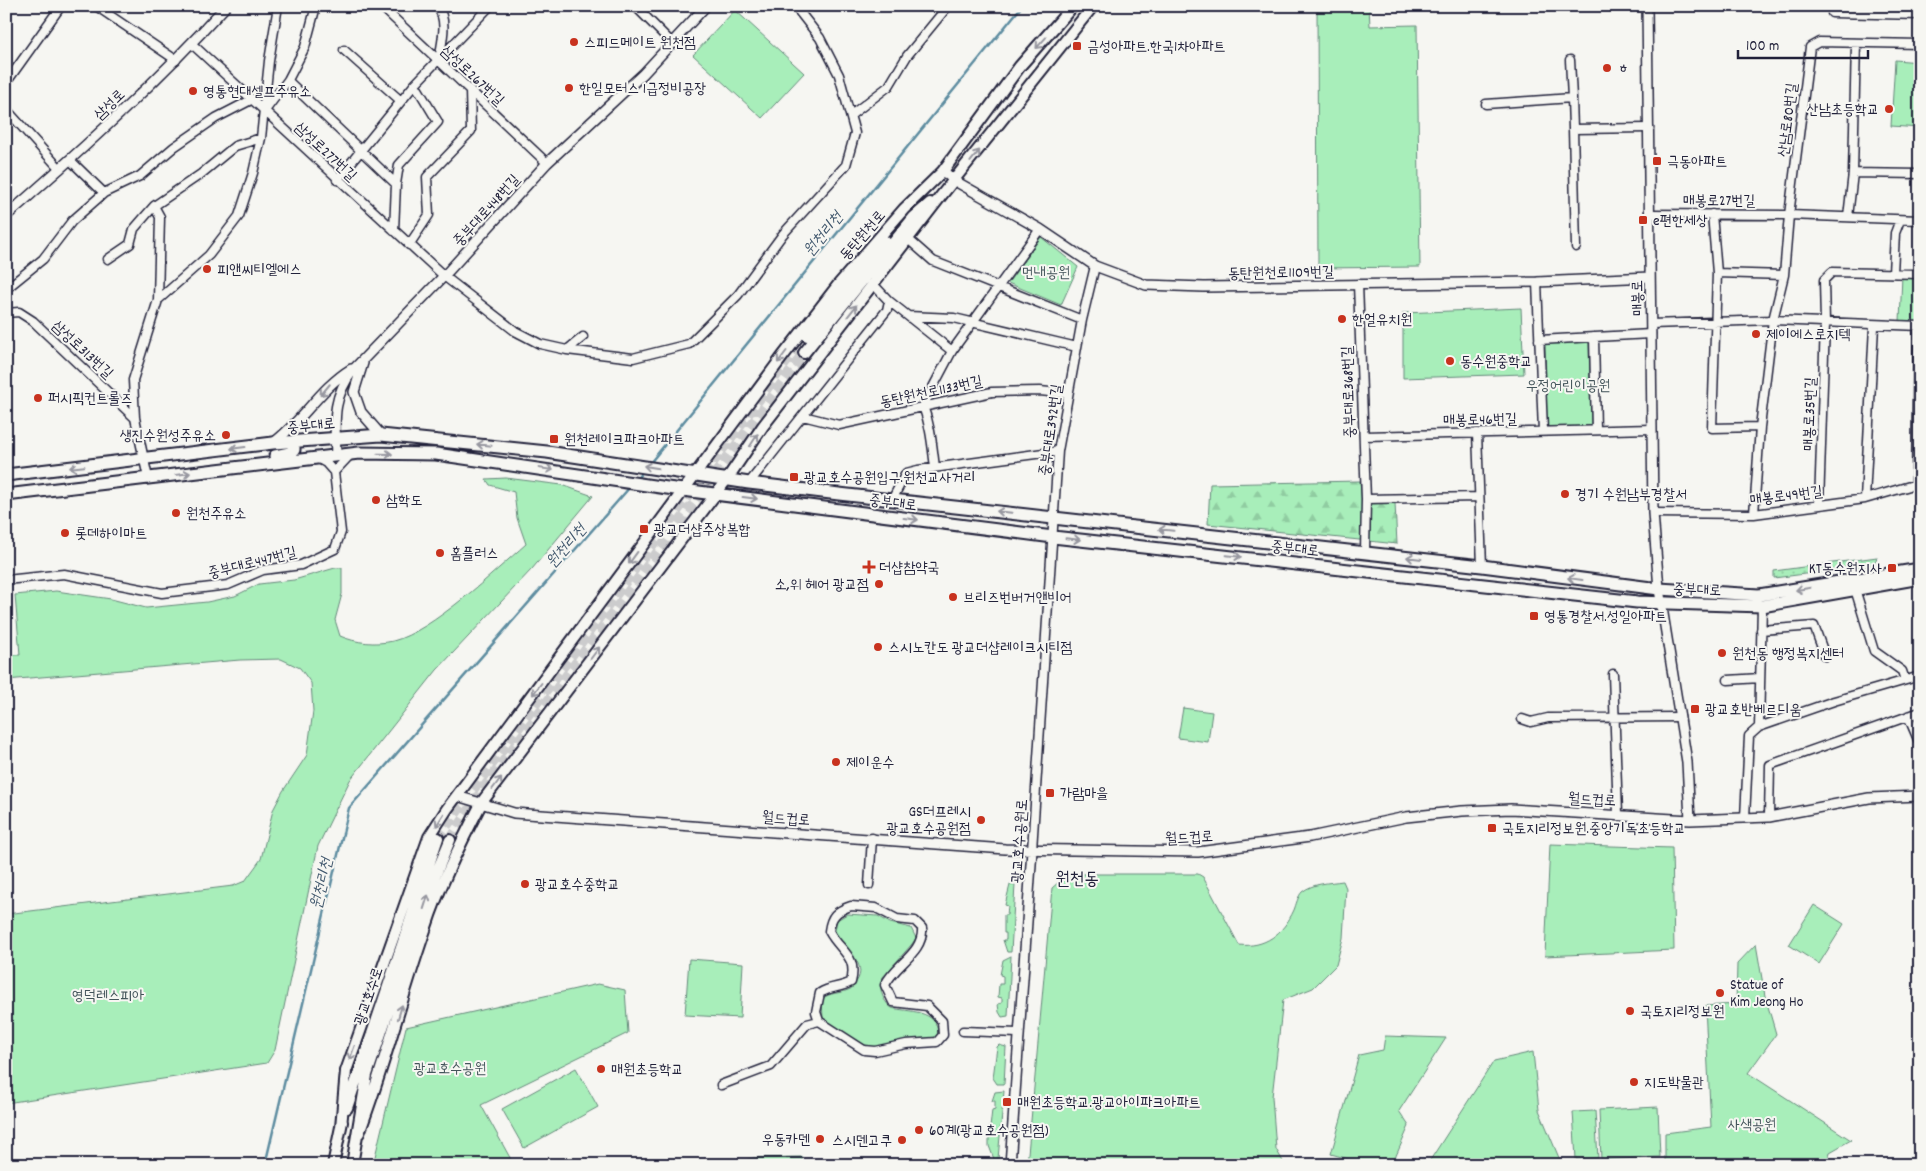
<svg xmlns="http://www.w3.org/2000/svg" width="1926" height="1171" viewBox="0 0 1926 1171" font-family="Dekko,'Poor Story',sans-serif">
  <style>
    .green { fill: #a8eeba; stroke: #65887a }
    .forest { fill: url(#forest-firs); stroke: #65887a }
    .garden { fill: url(#garden-dots); stroke: #65887a }
    .lines { fill: none; stroke-linecap: round; stroke-linejoin: round }
    .stream { stroke: #5d8ca0; stroke-width: 2.5 }
    .secondary-tunnel { stroke: #cccccd; stroke-width: 10; stroke-dasharray: 10 5; stroke-linecap: butt }
    .minor-casing { stroke: #22223b; stroke-width: 11 }
    .tertiary-casing { stroke: #22223b; stroke-width: 12 }
    .secondary-casing { stroke: #22223b; stroke-width: 14 }
    .primary-casing { stroke: #22223b; stroke-width: 15 }
    .minor { stroke: #f6f6f2; stroke-width: 8 }
    .tertiary { stroke: #f6f6f2; stroke-width: 9 }
    .secondary { stroke: #f6f6f2; stroke-width: 10 }
    .primary { stroke: #f6f6f2; stroke-width: 11 }
    .oneway { stroke: #9797a0 }
    .poi-dot { fill: #c8321e; stroke: #f6f6f2; stroke-width: 2 }
    .labels { text-anchor: middle; stroke-width: 4; stroke-linejoin: round; paint-order: stroke }
    .poi-label { font-size: 15px; fill: #22223b; stroke: #f6f6f2; text-anchor: start }
    .street-label { font-size: 15px; fill: #22223b; stroke: #f6f6f2 }
    .park-label { font-size: 15px; fill: #44555b; stroke: #f6f6f2 }
    .water-label { font-size: 16px; font-style: italic; fill: #40576d; stroke: #f6f6f2 }
    .quarter-label { font-size: 18px; fill: #22223b; stroke: #f6f6f2 }
  </style>
  <defs>
    <pattern id="forest-firs" width="22" height="20" patternUnits="userSpaceOnUse" patternTransform="scale(1.25)"><rect width="22" height="20" fill="#a8eeba"/><path d="M5 1l3.5 6h-7zM16 11l3.5 6h-7z" fill="#90cca1"/></pattern>
    <pattern id="garden-dots" width="8" height="8" patternUnits="userSpaceOnUse" patternTransform="scale(1.25)"><rect width="8" height="8" fill="#a8eeba"/><path d="M2 2h.1M6 6h.1" fill="none" stroke="#90cca1" stroke-width="1.8" stroke-linecap="round"/></pattern>
  </defs>
  <rect width="100%" height="100%" fill="#f6f6f2"/>
  <filter id="ink" filterUnits="userSpaceOnUse"><feTurbulence type="fractalNoise" baseFrequency=".02" numOctaves="2"/><feDisplacementMap in="SourceGraphic" scale="10" xChannelSelector="R" yChannelSelector="G"/><feConvolveMatrix kernelMatrix="1 2 1 2 8 2 1 2 1" color-interpolation-filters="sRGB"/></filter>
  <g filter="url(#ink)">
    <!-- green -->
    <path class="green" d="M 1317,6 L 1369,6 L 1370,26 L 1417,25 L 1420,267 L 1318,268 Z
      M 735,10 L 804,73 L 762,118 L 693,55 Z
      M 1895,60 L 1920,62 L 1920,128 L 1891,126 Z
      M 1041,237 L 1078,267 L 1061,305 L 1008,283 Z
      M 1902,276 L 1920,277 L 1920,322 L 1900,321 Z
      M 1521,308 L 1524,374 L 1403,378 L 1403,313 Z
      M 1589,342 L 1591,426 L 1547,427 L 1545,343 Z
      M 506,478 L 562,485 L 593,496 L 532,569 L 437,670 L 350,780 L 318,846 L 275,1050 L 267,1063 L 6,1103 L 6,914 L 233,886 L 245,881 L 261,859 L 273,810 L 283,791 L 307,755 L 313,711 L 311,683 L 300,668 L 281,659 L 240,660 L 6,680 L 6,655 L 20,655 L 15,595 L 56,591 L 111,599 L 146,608 L 207,602 L 235,596 L 259,584 L 294,580 L 335,568 L 342,568 L 342,594 L 335,620 L 340,636 C 356,643 376,645 393,641 C 432,631 494,572 526,544 L 517,518 L 514,492 L 490,485 L 486,479 Z
      M 1183,708 L 1212,712 L 1208,742 L 1178,738 Z
      M 1550,844 L 1672,848 L 1674,950 L 1545,956 Z
      M 1068,874 L 1198,874 L 1203,877 L 1239,945 C 1265,948 1283,934 1294,910 C 1296,905 1298,896 1302,892 C 1313,883 1329,883 1343,881 L 1346,888 L 1343,938 L 1336,965 L 1313,988 L 1283,1000 L 1272,1097 L 1276,1149 L 1285,1165 L 1027,1165 L 1052,888 Z
      M 1010,885 L 1015,885 L 1011,952 L 1007,952 L 1003,940 L 1006,940 L 1006,933 L 1004,933 L 1004,915 L 1007,915 L 1008,906 L 1005,905 Z
      M 1814,905 L 1844,924 L 1819,964 L 1789,945 Z
      M 847,914 L 878,916 L 890,923 L 911,928 L 916,938 L 912,944 L 883,977 C 878,987 882,1001 892,1008 C 907,1012 938,1009 938,1034 L 932,1040 L 876,1048 L 859,1043 L 823,1019 L 822,999 C 830,992 839,994 848,990 C 852,989 853,986 856,982 C 870,964 842,947 835,931 L 837,920 Z
      M 1756,944 L 1765,996 L 1776,1034 L 1748,1073 L 1851,1140 L 1830,1152 L 1827,1163 L 1830,1165 L 1651,1165 L 1665,1164 L 1665,1133 L 1711,1127 L 1705,1006 L 1736,1004 L 1737,964 Z
      M 1011,956 L 1008,1016 L 1002,1017 L 999,1012 L 998,1004 L 1002,1003 L 1002,998 L 998,997 L 999,984 L 1003,984 L 1003,976 L 1000,975 L 1003,960 Z
      M 689,959 L 743,963 L 740,1018 L 685,1015 Z
      M 598,984 L 625,990 L 628,1033 L 481,1105 L 514,1165 L 373,1165 L 406,1027 Z
      M 1385,1036 L 1446,1038 L 1399,1111 L 1409,1126 L 1392,1165 L 1370,1165 L 1331,1154 L 1359,1055 L 1383,1050 Z
      M 999,1045 L 1006,1047 L 1004,1084 L 997,1084 L 993,1078 L 997,1047 Z
      M 1533,1052 L 1539,1110 L 1562,1165 L 1427,1165 L 1494,1061 Z
      M 576,1068 L 598,1107 L 524,1148 L 502,1109 Z
      M 1004,1091 L 998,1159 L 994,1159 L 989,1146 L 989,1135 L 992,1135 L 992,1130 L 990,1128 L 992,1110 L 995,1109 L 995,1101 L 992,1101 L 995,1092 Z
      M 1658,1107 L 1660,1157 L 1601,1160 L 1599,1110 Z
      M 1595,1111 L 1598,1158 L 1576,1159 L 1573,1112 Z
      M 803,1157 L 801,1162 L 716,1165 L 754,1158 Z"/>
    <!-- forest -->
    <path class="forest" d="M 1360,481 L 1362,504 L 1395,503 L 1397,544 L 1208,524 L 1210,484 Z"/>
    <!-- garden -->
    <path class="garden" d="M 1877,557 L 1874,565 L 1774,578 L 1774,571 Z"/>
    <g class="lines">
      <!-- stream -->
      <path class="stream" d="M 650,463 L 1022,6
        M 635,481 L 643,471
        M 265,1165 L 349,808 L 630,487"/>
      <!-- secondary-tunnel -->
      <path class="secondary-tunnel" d="M 438,838 L 796,349
        M 450,840 L 482,790 L 804,353"/>
      <!-- minor casing -->
      <g class="minor-casing">
        <path id="minor" d="M 96,6 L 176,60
          M 381,6 L 547,163
          M 437,6 C 449,21 441,44 439,61
          M 635,6 L 673,44
          M 1832,13 L 1920,15
          M 192,44 L 444,276 L 515,331 L 540,344 L 567,350 L 583,337
          M 344,50 L 401,101
          M 1570,60 L 1572,98
          M 288,81 L 396,184
          M 6,83 L 61,6
          M 1486,104 L 1572,98 L 1573,129
          M 6,109 L 60,169
          M 264,112 L 288,80 L 305,47 L 316,6
          M 851,115 L 889,86 L 907,56 L 948,6
          M 70,160 L 104,193
          M 1853,173 L 1920,174
          M 337,180 L 415,84 L 490,6
          M 1649,214 L 1789,215 L 1920,220
          M 1712,214 L 1717,273 L 1712,428 L 1760,427
          M 1848,217 L 1853,173 L 1856,43
          M 394,231 L 396,184 L 399,165 L 438,122 L 415,84
          M 908,239 L 933,261 L 1082,320
          M 409,245 L 429,215 L 427,177 L 471,131 L 470,90
          M 1576,247 L 1573,129 L 1649,128
          M 108,259 L 130,244 L 134,229 L 154,206
          M 1717,273 L 1784,275
          M 1893,273 L 1895,233 L 1900,220
          M 1537,282 L 1543,431
          M 873,284 L 889,301 L 952,351
          M 1358,284 L 1366,499 L 1365,553
          M 6,289 L 43,259 L 72,221 L 104,193 L 140,176 L 174,147 L 216,118 L 251,100
          M 158,300 L 160,217 L 154,206 L 201,174 L 235,146 L 261,138
          M 6,313 L 19,312 L 33,321 L 135,418
          M 908,316 L 954,318 L 1077,347
          M 1651,324 L 1773,320 L 1920,326
          M 1594,337 L 1596,430
          M 1539,340 L 1651,334
          M 567,350 L 633,358 L 689,344 L 738,295 L 783,234 L 846,165 L 855,133 L 839,75 L 820,38 L 795,6
          M 803,416 L 839,425 L 992,392 L 1040,391 L 1068,394
          M 1477,433 L 1482,566
          M 1364,436 L 1652,429
          M 317,458 L 326,463 L 334,472
          M 935,467 C 932,445 931,427 923,406 L 952,351 L 1040,229
          M 334,472 L 351,454
          M 148,478 L 135,418 L 133,380 L 158,300 L 209,255 L 239,216 L 253,173 L 261,138 L 269,61 L 278,6
          M 749,483 L 887,310 L 889,301
          M 1916,484 L 1918,326
          M 1366,499 L 1479,497
          M 1865,499 L 1874,326
          M 892,500 L 906,473 L 918,470 L 1058,451
          M 1819,505 L 1825,323 L 1824,280 L 1832,272 L 1920,274
          M 1653,513 L 1754,514 L 1865,499 L 1920,483
          M 1754,514 L 1760,427 L 1773,320 L 1784,275 L 1789,215 L 1810,47 L 1819,42 L 1920,44
          M 6,580 L 64,574 L 162,593 L 228,585 L 263,570 L 301,565 L 335,549 L 341,532 L 334,472
          M 1855,589 L 1874,651 L 1902,671 L 1905,680
          M 1762,606 L 1759,727 L 1834,701 L 1920,676
          M 1761,630 L 1814,626 L 1825,656
          M 1613,674 L 1618,814
          M 1728,680 L 1760,678
          M 1908,716 L 1920,744
          M 1522,719 L 1531,722 L 1548,718 L 1680,717
          M 1769,817 L 1770,765 L 1920,712
          M 1745,818 L 1749,736 L 1759,727
          M 1032,850 L 1058,451 L 1082,320 L 1095,266
          M 869,885 L 872,838
          M 851,906 L 876,908 L 897,919 L 915,921 L 922,928 C 924,953 895,964 885,985 L 893,1002 L 927,1006 L 942,1021 L 943,1035 L 937,1042 L 906,1044 L 875,1051 L 864,1050 L 819,1021 L 816,1012 L 820,993 C 831,986 841,988 851,982 C 858,955 840,952 829,931 C 831,916 836,911 851,906 Z
          M 963,1031 L 1018,1033
          M 721,1085 L 771,1066 L 807,1024 L 819,1021"/>
      </g>
      <!-- tertiary casing -->
      <g class="tertiary-casing">
        <path id="tertiary" d="M 1647,6 L 1653,513 L 1659,589 L 1687,762 L 1690,820
          M 943,171 L 955,181 L 1040,229 L 1095,266 L 1146,285 L 1204,287 L 1537,282 L 1650,277
          M 6,216 C 82,150 158,81 226,6
          M 363,363 L 354,392 L 361,412 L 381,435
          M 273,443 C 302,422 320,388 351,369
          M 336,456 C 335,422 331,399 353,370 L 444,276 L 547,163 L 643,74 L 706,6
          M 457,796 L 514,813 L 1005,849 L 1198,852 L 1310,837 L 1406,817 L 1462,811 L 1511,809 L 1690,820 L 1769,817 L 1869,798 L 1920,796
          M 1010,1165 L 1032,850"/>
      </g>
      <!-- secondary casing -->
      <g class="secondary-casing">
        <path id="secondary" d="M 807,336 L 885,241
          M 804,353 L 914,217 L 930,203
          M 347,1108 L 438,838
          M 341,1127 L 346,1071 L 429,837 L 447,809 L 783,356 L 838,285 L 904,209 L 943,171 L 1020,66 L 1073,6
          M 359,1133 C 385,1065 402,995 426,927 C 440,884 461,842 482,802 L 727,479 L 763,426 L 941,196 L 1093,6
          M 333,1165 L 342,1122
          M 352,1165 L 367,1075 L 430,888 L 450,840"/>
      </g>
      <!-- primary casing -->
      <g class="primary-casing">
        <path id="primary" d="M 275,456 L 290,453 L 294,450 L 294,441
          M 6,475 L 273,443 L 381,435 L 547,452 L 749,483 L 839,494 L 1482,566 L 1659,589 L 1759,595 L 1920,569
          M 6,495 L 359,453 L 436,454 L 667,488 L 1053,537 L 1637,602 L 1762,606 L 1920,578"/>
      </g>
      <!-- minor -->
      <use href="#minor" class="minor"/>
      <!-- tertiary -->
      <use href="#tertiary" class="tertiary"/>
      <!-- secondary -->
      <use href="#secondary" class="secondary"/>
      <!-- primary -->
      <use href="#primary" class="primary"/>
    </g>
    <!-- one-way arrows -->
    <defs><path id="oneway-shaft" d="M-6 0H5M1.5-3L5.5 0L1.5 3" fill="none" stroke-width="1.6" stroke-linecap="round" stroke-linejoin="round" transform="scale(1.25)"/></defs>
    <g class="oneway">
      <use href="#oneway-shaft" transform="translate(1041 43) rotate(132)"/>
      <use href="#oneway-shaft" transform="translate(975 156) rotate(-52)"/>
      <use href="#oneway-shaft" transform="translate(852 311) rotate(-52)"/>
      <use href="#oneway-shaft" transform="translate(782 357) rotate(127)"/>
      <use href="#oneway-shaft" transform="translate(325 390) rotate(130)"/>
      <use href="#oneway-shaft" transform="translate(754 440) rotate(-57)"/>
      <use href="#oneway-shaft" transform="translate(484 445) rotate(-174)"/>
      <use href="#oneway-shaft" transform="translate(238 448) rotate(173)"/>
      <use href="#oneway-shaft" transform="translate(385 454) rotate(1)"/>
      <use href="#oneway-shaft" transform="translate(77 467) rotate(174)"/>
      <use href="#oneway-shaft" transform="translate(651 467) rotate(-171)"/>
      <use href="#oneway-shaft" transform="translate(546 469) rotate(8)"/>
      <use href="#oneway-shaft" transform="translate(183 474) rotate(-7)"/>
      <use href="#oneway-shaft" transform="translate(750 498) rotate(7)"/>
      <use href="#oneway-shaft" transform="translate(1004 512) rotate(-174)"/>
      <use href="#oneway-shaft" transform="translate(911 519) rotate(7)"/>
      <use href="#oneway-shaft" transform="translate(1166 530) rotate(-174)"/>
      <use href="#oneway-shaft" transform="translate(1073 539) rotate(6)"/>
      <use href="#oneway-shaft" transform="translate(1234 556) rotate(6)"/>
      <use href="#oneway-shaft" transform="translate(633 558) rotate(126)"/>
      <use href="#oneway-shaft" transform="translate(1414 558) rotate(-173)"/>
      <use href="#oneway-shaft" transform="translate(1575 579) rotate(-172)"/>
      <use href="#oneway-shaft" transform="translate(1803 589) rotate(171)"/>
      <use href="#oneway-shaft" transform="translate(595 653) rotate(-53)"/>
      <use href="#oneway-shaft" transform="translate(537 689) rotate(127)"/>
      <use href="#oneway-shaft" transform="translate(497 783) rotate(-53)"/>
      <use href="#oneway-shaft" transform="translate(440 820) rotate(122)"/>
      <use href="#oneway-shaft" transform="translate(426 902) rotate(-72)"/>
      <use href="#oneway-shaft" transform="translate(400 1012) rotate(-73)"/>
      <use href="#oneway-shaft" transform="translate(352 1053) rotate(110)"/>
    </g>
  </g>
  <!-- markers -->
  <g class="poi-dot">
    <circle cx="574" cy="42" r="5"/>
    <rect x="1072" y="41" width="10" height="10" rx="2.5"/>
    <circle cx="1607" cy="68" r="5"/>
    <circle cx="569" cy="88" r="5"/>
    <circle cx="193" cy="91" r="5"/>
    <circle cx="1889" cy="109" r="5"/>
    <rect x="1652" y="156" width="10" height="10" rx="2.5"/>
    <rect x="1638" y="215" width="10" height="10" rx="2.5"/>
    <circle cx="207" cy="269" r="5"/>
    <circle cx="1342" cy="319" r="5"/>
    <circle cx="1756" cy="334" r="5"/>
    <circle cx="1450" cy="361" r="5"/>
    <circle cx="38" cy="398" r="5"/>
    <circle cx="226" cy="435" r="5"/>
    <rect x="549" y="434" width="10" height="10" rx="2.5"/>
    <rect x="789" y="472" width="10" height="10" rx="2.5"/>
    <circle cx="1565" cy="494" r="5"/>
    <circle cx="376" cy="500" r="5"/>
    <circle cx="176" cy="513" r="5"/>
    <rect x="639" y="524" width="10" height="10" rx="2.5"/>
    <circle cx="65" cy="533" r="5"/>
    <circle cx="440" cy="553" r="5"/>
    <path d="M866.5 559.5h5v5h5v5h-5v5h-5v-5h-5v-5h5z"/>
    <rect x="1887" y="563" width="10" height="10" rx="2.5"/>
    <circle cx="879" cy="584" r="5"/>
    <circle cx="953" cy="597" r="5"/>
    <rect x="1529" y="611" width="10" height="10" rx="2.5"/>
    <circle cx="878" cy="647" r="5"/>
    <circle cx="1722" cy="653" r="5"/>
    <rect x="1690" y="704" width="10" height="10" rx="2.5"/>
    <circle cx="836" cy="762" r="5"/>
    <rect x="1045" y="788" width="10" height="10" rx="2.5"/>
    <circle cx="981" cy="820" r="5"/>
    <rect x="1487" y="823" width="10" height="10" rx="2.5"/>
    <circle cx="525" cy="884" r="5"/>
    <circle cx="1720" cy="993" r="5"/>
    <circle cx="1630" cy="1011" r="5"/>
    <circle cx="601" cy="1069" r="5"/>
    <circle cx="1634" cy="1082" r="5"/>
    <rect x="1002" y="1097" width="10" height="10" rx="2.5"/>
    <circle cx="919" cy="1130" r="5"/>
    <circle cx="820" cy="1139" r="5"/>
    <circle cx="902" cy="1140" r="5"/>
  </g>
  <g class="labels">
    <!-- poi labels -->
    <g class="poi-label">
      <text x="584" y="47">스피드메이트 원천점</text>
      <text x="1087" y="51">금성아파트.한국1차아파트</text>
      <text x="1617" y="73">ㅎ</text>
      <text x="579" y="93">한일모터스 1급정비공장</text>
      <text x="203" y="96">영통현대셀프주유소</text>
      <text x="1879" y="114" text-anchor="end">산남초등학교</text>
      <text x="1667" y="166">극동아파트</text>
      <text x="1653" y="225">e편한세상</text>
      <text x="217" y="274">피앤씨티엘에스</text>
      <text x="1352" y="324">한얼유치원</text>
      <text x="1766" y="339">제이에스로지텍</text>
      <text x="1460" y="366">동수원중학교</text>
      <text x="48" y="403">퍼시픽컨트롤즈</text>
      <text x="216" y="440" text-anchor="end">생진수원성주유소</text>
      <text x="564" y="444">원천레이크파크아파트</text>
      <text x="804" y="482">광교호수공원입구.원천교사거리</text>
      <text x="1575" y="499">경기 수원남부경찰서</text>
      <text x="386" y="505">삼학도</text>
      <text x="186" y="518">원천주유소</text>
      <text x="654" y="534">광교더샵주상복합</text>
      <text x="75" y="538">롯데하이마트</text>
      <text x="450" y="558">홈플러스</text>
      <text x="879" y="572">더샵참약국</text>
      <text x="1882" y="573" text-anchor="end">KT동수원지사</text>
      <text x="869" y="589" text-anchor="end">소,위 헤어 광교점</text>
      <text x="963" y="602">브리즈번버거앤비어</text>
      <text x="1544" y="621">영통경찰서.성일아파트</text>
      <text x="888" y="652">스시노칸도 광교더샵레이크시티점</text>
      <text x="1732" y="658">원천동 행정복지센터</text>
      <text x="1705" y="714">광교호반베르디움</text>
      <text x="846" y="767">제이운수</text>
      <text x="1060" y="798">가람마을</text>
      <text x="971" y="816" text-anchor="end">GS더프레시<tspan x="971" dy="17">광교호수공원점</tspan></text>
      <text x="1502" y="833">국토지리정보원.중앙기독초등학교</text>
      <text x="535" y="889">광교호수중학교</text>
      <text x="1730" y="989">Statue of<tspan x="1730" dy="17">Kim Jeong Ho</tspan></text>
      <text x="1640" y="1016">국토지리정보원</text>
      <text x="611" y="1074">매원초등학교</text>
      <text x="1644" y="1087">지도박물관</text>
      <text x="1017" y="1107">매원초등학교.광교아이파크아파트</text>
      <text x="929" y="1135">60계(광교호수공원점)</text>
      <text x="810" y="1144" text-anchor="end">우동카덴</text>
      <text x="892" y="1145" text-anchor="end">스시덴고쿠</text>
    </g>
    <!-- street labels -->
    <g class="street-label">
      <text transform="translate(473 75) rotate(43)" y="5">삼성로267번길</text>
      <text transform="translate(109 104) rotate(-44)" y="5">삼성로</text>
      <text transform="translate(1787 120) rotate(-83)" y="5">산남로80번길</text>
      <text transform="translate(326 151) rotate(43)" y="5">삼성로277번길</text>
      <text x="1719" y="205">매봉로27번길</text>
      <text transform="translate(486 210) rotate(-48)" y="5">중부대로448번길</text>
      <text transform="translate(862 235) rotate(-49)" y="5">동탄원천로</text>
      <text transform="translate(1281 272) rotate(-1)" y="5">동탄원천로1109번길</text>
      <text transform="translate(1637 298) rotate(-91)" y="5">매봉로</text>
      <text transform="translate(83 349) rotate(43)" y="5">삼성로313번길</text>
      <text transform="translate(931 391) rotate(-12)" y="5">동탄원천로1133번길</text>
      <text transform="translate(1348 392) rotate(-92)" y="5">중부대로368번길</text>
      <text transform="translate(1809 414) rotate(-88)" y="5">매봉로35번길</text>
      <text transform="translate(1480 419) rotate(-1)" y="5">매봉로46번길</text>
      <text transform="translate(311 425) rotate(-6)" y="5">중부대로</text>
      <text transform="translate(1050 430) rotate(-82)" y="5">중부대로392번길</text>
      <text transform="translate(1786 495) rotate(-7)" y="5">매봉로49번길</text>
      <text transform="translate(893 502) rotate(7)" y="5">중부대로</text>
      <text transform="translate(1295 548) rotate(6)" y="5">중부대로</text>
      <text transform="translate(252 562) rotate(-14)" y="5">중부대로447번길</text>
      <text transform="translate(1697 589) rotate(2)" y="5">중부대로</text>
      <text transform="translate(1592 799) rotate(3)" y="5">월드컵로</text>
      <text transform="translate(786 818) rotate(4)" y="5">월드컵로</text>
      <text transform="translate(1189 837) rotate(-3)" y="5">월드컵로</text>
      <text transform="translate(1019 841) rotate(-86)" y="5">광교호수공원로</text>
      <text transform="translate(368 996) rotate(-71)" y="5">광교호수로</text>
    </g>
    <!-- park labels -->
    <g class="park-label">
      <text x="1046" y="277">먼내공원</text>
      <text x="1568" y="390">우정어린이공원</text>
      <text x="108" y="1000">영덕레스피아</text>
      <text x="450" y="1073">광교호수공원</text>
      <text x="1752" y="1129">사색공원</text>
    </g>
    <!-- water labels -->
    <g class="water-label">
      <text transform="translate(822 233) rotate(-51)" y="6">원천리천</text>
      <text transform="translate(565 545) rotate(-49)" y="6">원천리천</text>
      <text transform="translate(320 883) rotate(-77)" y="6">원천리천</text>
    </g>
    <!-- quarter labels -->
    <g class="quarter-label">
      <text x="1077" y="884">원천동</text>
    </g>
  </g>
  <!-- margin -->
  <rect width="1926" height="1171" fill="none" stroke="#f6f6f2" stroke-width="25"/>
  <rect x="12" y="12" width="1901" height="1146" fill="none" stroke="#22223b" stroke-width="2" filter="url(#ink)"/>
  <!-- scale -->
  <path d="M1738 50v8h130v-8" fill="none" stroke="#22223b" stroke-width="2.5"/>
  <text x="1746" y="50" font-size="15" fill="#22223b" stroke="#f6f6f2" stroke-width="4" paint-order="stroke">100 m</text>
</svg>
